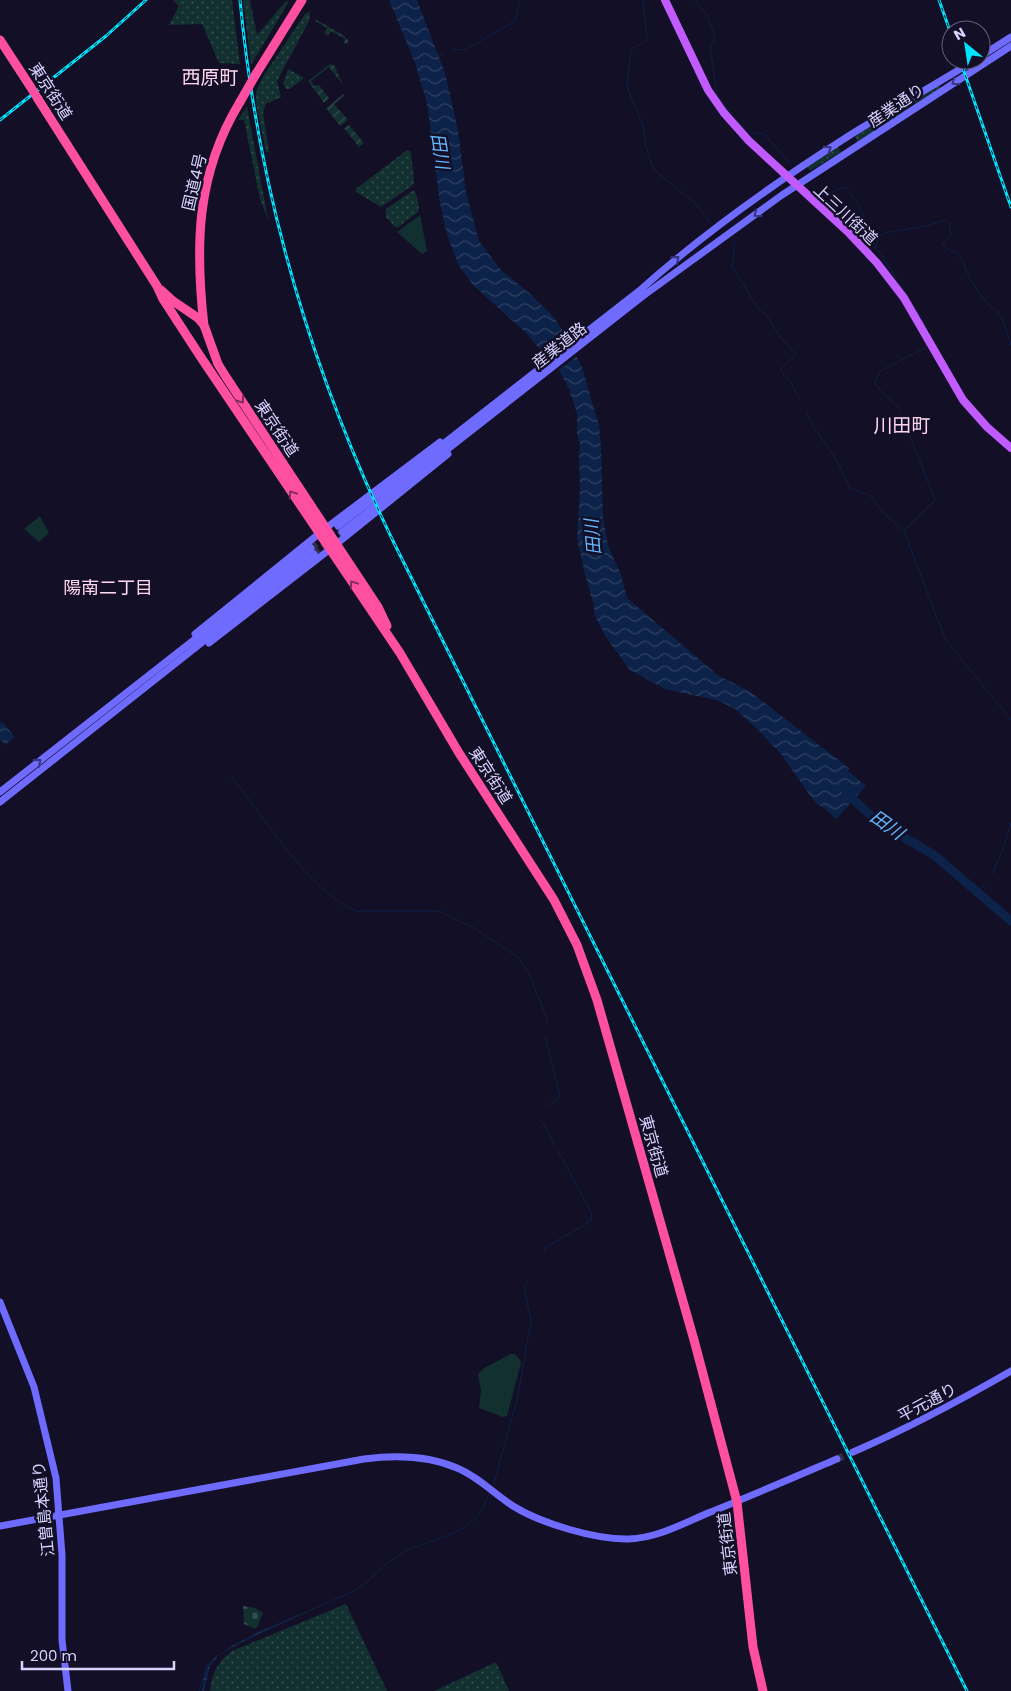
<svg xmlns="http://www.w3.org/2000/svg" width="1011" height="1691" viewBox="0 0 1011 1691" font-family="Poppins,'Noto Sans JP',sans-serif">
  <style>
    .grass { fill: url(#grass-dots) }
    .cemetery { fill: url(#cemetery-stones) }
    .park { fill: #12302f }
    .garden { fill: url(#garden-furrows) }
    .water { fill: url(#water-waves) }
    .pier { fill: #130f26 }
    .lines { fill: none; stroke-linecap: round; stroke-linejoin: round }
    .stream { stroke: #0c2248; stroke-width: 1 }
    .river { stroke: #0c2248; stroke-width: 9 }
    .secondary-tunnel { stroke: #312d47; stroke-width: 7; stroke-dasharray: 7 3.5; stroke-linecap: butt }
    .secondary { stroke: #6f6bff; stroke-width: 7 }
    .primary { stroke: #c25bff; stroke-width: 8 }
    .highway { stroke: #ff4fa3; stroke-width: 9 }
    .rail-casing { stroke: #00e5ff; stroke-width: 3 }
    .rail { stroke: #130f26; stroke-width: 1; stroke-dasharray: 4; stroke-linecap: butt }
    .highway-bridge { stroke: #ff4fa3; stroke-width: 9 }
    .oneway { stroke: #38347d }
    .oneway2 { stroke: #7d2c5e }
    .labels { text-anchor: middle; stroke-width: 5; stroke-linejoin: round; paint-order: stroke }
    .street-label { font-size: 16px; fill: #d9d4ff; stroke: #130f26 }
    .water-label { font-size: 18px; font-style: italic; fill: #62b6ff; stroke: #130f26 }
    .neighbourhood-label { font-size: 18px; fill: #ffd6f0; stroke: #130f26 }
    .quarter-label { font-size: 19px; fill: #ffd6f0; stroke: #130f26 }
  </style>
  <defs>
    <pattern id="grass-dots" width="8" height="8" patternUnits="userSpaceOnUse" patternTransform="scale(1.25)"><rect width="8" height="8" fill="#12302f"/><path d="M2 2h.1M6 6h.1" fill="none" stroke="#344d4e" stroke-width="1.8" stroke-linecap="round"/></pattern>
    <pattern id="cemetery-stones" width="16" height="16" patternUnits="userSpaceOnUse" patternTransform="scale(1.25)"><rect width="16" height="16" fill="#12302f"/><path d="M2 7V4a2 2 0 0 1 4 0v3zM10 15v-3a2 2 0 0 1 4 0v3z" fill="#344d4e"/></pattern>
    <pattern id="garden-furrows" width="10" height="10" patternUnits="userSpaceOnUse" patternTransform="scale(1.25)"><rect width="10" height="10" fill="#12302f"/><path d="M-1 1l2-2M0 10L10 0M9 11l2-2" fill="none" stroke="#344d4e"/></pattern>
    <pattern id="water-waves" width="16" height="10" patternUnits="userSpaceOnUse" patternTransform="scale(1.25)"><rect width="16" height="10" fill="#0c2248"/><path d="M0 5q4-4 8 0t8 0" fill="none" stroke="#2f4163"/></pattern>
  </defs>
  <rect width="100%" height="100%" fill="#130f26"/>
  <!-- grass -->
  <path class="grass" d="M 173,0 L 232,0 L 240,64 L 219,63 L 202,24 L 169,25 L 179,6 Z
    M 243,0 L 250,0 L 257,35 L 287,0 L 288,3 L 251,65 Z
    M 310,11 L 310,19 L 277,81 L 281,97 L 266,104 L 263,112 L 269,152 L 266,152 L 256,103 L 256,92 L 264,75 L 305,14 Z
    M 288,69 L 304,78 L 290,89 L 286,89 L 283,84 Z
    M 939,85 L 941,88 L 858,143 L 855,136 Z
    M 247,107 L 268,219 L 260,199 L 244,120 L 238,120 Z
    M 837,146 L 841,152 L 810,171 L 807,166 Z
    M 407,150 L 411,152 L 414,182 L 413,185 L 381,207 L 356,192 L 356,189 Z
    M 412,191 L 415,191 C 417,197 420,206 418,212 L 398,227 L 395,227 L 386,217 L 386,209 Z
    M 346,1604 L 387,1691 L 210,1691 C 212,1674 217,1662 232,1651 Z
    M 496,1662 L 509,1691 L 434,1691 Z"/>
  <!-- cemetery -->
  <path class="cemetery" d="M 243,1606 L 255,1608 L 263,1613 L 256,1629 L 244,1624 Z"/>
  <!-- park -->
  <path class="park" d="M 420,215 L 427,251 L 422,254 L 397,232 Z
    M 40,516 L 49,533 L 39,542 L 24,529 Z
    M 511,1354 L 515,1354 L 520,1360 L 521,1363 L 507,1416 L 503,1417 L 479,1408 L 481,1391 L 478,1374 L 484,1368 Z"/>
  <!-- garden -->
  <path class="garden" d="M 317,20 L 343,35 L 348,40 L 348,44 L 344,43 L 345,39 L 331,31 L 328,35 L 324,33 L 327,28 L 315,21 Z
    M 330,64 L 334,65 L 343,85 L 329,67 L 311,81 L 314,86 L 319,85 L 329,98 L 324,103 L 308,81 Z
    M 344,94 L 344,96 L 334,104 L 348,120 L 340,126 L 326,108 Z
    M 349,125 L 364,143 L 359,147 L 344,128 Z"/>
  <!-- water -->
  <path class="water" d="M 389,0 L 417,0 L 445,73 L 458,130 L 466,193 L 479,241 L 500,269 L 528,292 L 553,316 L 568,338 L 582,368 L 599,425 L 601,448 L 603,517 L 608,546 L 621,574 L 627,598 L 719,676 L 749,691 L 849,768 L 848,771 L 866,786 L 836,819 L 823,807 L 816,804 L 781,754 L 758,730 L 734,708 L 716,700 L 665,689 L 630,670 L 606,637 L 594,614 L 594,606 L 585,574 L 577,538 L 580,491 L 579,458 L 580,445 L 577,433 L 577,413 L 569,389 L 551,355 L 538,347 L 524,331 L 474,286 L 459,266 L 447,235 L 440,203 L 427,103 L 415,63 Z
    M 2,722 L 15,737 L 5,745 L 0,739 L 0,724 Z
    M 317,1607 L 238,1644 L 218,1656 L 210,1666 L 204,1691 L 202,1691 C 203,1682 204,1673 209,1665 C 223,1643 291,1619 317,1607 Z"/>
  <!-- pier -->
  <path class="pier" d="M 570,338 L 578,355 L 558,371 L 547,356 Z"/>
  <g class="lines">
    <!-- stream -->
    <path class="stream" d="M 643,0 L 647,39 C 643,45 635,45 631,51 L 627,82 L 628,90 L 643,126 L 646,147 L 653,169 L 696,204 L 710,222
      M 695,0 L 707,15 L 715,38 L 710,46 L 717,95 L 732,116
      M 452,49 L 465,50 L 515,21 L 520,0
      M 438,56 L 444,53
      M 737,121 L 749,132 L 764,134 L 791,164
      M 812,187 L 819,194 L 827,196 L 840,188 L 846,188 C 859,203 868,219 865,239 L 867,243
      M 733,241 L 735,244 L 732,266 L 757,307 L 767,316 L 781,338 L 796,354 L 780,370 L 790,381 L 799,398
      M 872,246 L 880,253 L 926,326
      M 875,248 L 879,237 L 884,233 L 926,226 L 945,220 L 949,222 L 951,235 L 943,244 L 946,248 L 957,253 L 963,262 L 971,281 L 990,307 L 997,311 L 1003,320 L 1011,345
      M 930,334 L 932,338
      M 927,347 L 880,371 L 875,382 L 880,390 L 899,408 L 935,500 L 904,531 L 945,639 L 1011,720
      M 806,411 L 813,426 L 838,462 L 850,488 L 871,496 L 880,509 L 903,531
      M 231,776 C 264,816 309,892 356,911 L 439,911 L 474,928 L 519,958 L 530,976 L 548,1022
      M 992,874 L 1003,849 L 1011,823
      M 978,893 L 985,883
      M 545,1035 L 560,1097 L 559,1099 L 545,1107
      M 541,1120 L 555,1146
      M 544,1252 L 546,1247 L 591,1221 L 592,1214 L 558,1151
      M 494,1484 L 518,1395 L 531,1321 L 524,1287 L 528,1281
      M 284,1622 L 354,1591 C 369,1582 381,1567 396,1557 C 422,1539 463,1539 481,1511 C 484,1506 487,1499 489,1494
      M 249,1638 L 276,1626
      M 199,1691 L 207,1666 L 217,1655"/>
    <!-- river -->
    <path class="river" d="M 846,793 L 878,822 L 934,855 L 1011,921"/>
    <!-- secondary-tunnel -->
    <path class="secondary-tunnel" d="M 311,548 L 338,526
      M 314,554 L 342,532
      M 837,1459 L 853,1452"/>
    <!-- secondary -->
    <path class="secondary" d="M 981,56 L 1011,37
      M 338,526 L 639,291 C 705,232 773,184 847,137 C 890,110 933,86 975,60
      M 342,532 L 643,296 L 782,195 L 1011,46
      M 195,634 L 326,528 L 440,442
      M 209,643 L 329,550 L 448,454
      M 0,792 L 311,548
      M 0,802 L 314,554
      M 0,1302 L 34,1387 L 56,1478 L 62,1555 L 62,1640 L 68,1691
      M 853,1452 C 909,1428 959,1401 1011,1371
      M 0,1526 L 364,1459 C 395,1455 427,1455 457,1468 C 479,1477 494,1494 513,1506 C 540,1523 596,1540 629,1539 C 657,1538 682,1524 708,1513 C 751,1496 794,1477 837,1459"/>
    <!-- primary -->
    <path class="primary" d="M 665,0 L 708,90 L 724,113 L 749,141 L 848,232 L 877,263 L 904,298 L 963,400 L 987,427 L 1011,448"/>
    <!-- highway -->
    <path class="highway" d="M 0,40 L 30,86
      M 256,74 L 302,0
      M 38,99 L 157,286 L 163,299 L 200,356 L 400,653 L 459,753 L 554,900 L 577,945 L 597,1000 L 694,1340 L 737,1502 L 753,1647 L 763,1691
      M 161,290 L 173,301 L 198,318 L 204,325 L 218,364 L 226,377 L 378,607 L 387,626
      M 204,326 C 195,246 196,174 240,102"/>
    <!-- rail casing -->
    <g class="rail-casing">
      <path id="rail" d="M 240,0 C 258,190 311,372 394,543 L 967,1691
        M 939,0 L 951,34
        M 960,60 L 1011,207
        M 0,120 L 106,36 L 146,0"/>
    </g>
    <!-- rail -->
    <use href="#rail" class="rail"/>
    <!-- highway-bridge -->
    <path class="highway-bridge" d="M 30,86 L 38,99
      M 240,102 L 256,74"/>
  </g>
  <!-- one-way arrows -->
  <defs><path id="oneway-chevron" d="M-2-3.5L2.5 0L-2 3.5" fill="none" stroke-width="1.6" stroke-linecap="round" stroke-linejoin="round" transform="scale(1.25)"/></defs>
  <g class="oneway">
    <use href="#oneway-chevron" transform="translate(955 82) rotate(146)"/>
    <use href="#oneway-chevron" transform="translate(828 149) rotate(-33)"/>
    <use href="#oneway-chevron" transform="translate(757 214) rotate(144)"/>
    <use href="#oneway-chevron" transform="translate(676 259) rotate(-41)"/>
    <use href="#oneway-chevron" transform="translate(38 762) rotate(-38)"/>
  </g>
  <g class="oneway2">
    <use href="#oneway-chevron" transform="translate(241 400) rotate(56)"/>
    <use href="#oneway-chevron" transform="translate(292 494) rotate(-124)"/>
    <use href="#oneway-chevron" transform="translate(353 584) rotate(-124)"/>
  </g>
  <g class="labels">
    <!-- street labels -->
    <g class="street-label">
      <text transform="translate(51 91) rotate(57)" y="6">東京街道</text>
      <text transform="translate(896 105) rotate(-34)" y="6">産業通り</text>
      <text transform="translate(194 182) rotate(-77)" y="6">国道4号</text>
      <text transform="translate(846 214) rotate(43)" y="6">上三川街道</text>
      <text transform="translate(559 345) rotate(-38)" y="6">産業道路</text>
      <text transform="translate(277 428) rotate(56)" y="6">東京街道</text>
      <text transform="translate(491 775) rotate(57)" y="6">東京街道</text>
      <text transform="translate(654 1146) rotate(74)" y="6">東京街道</text>
      <text transform="translate(927 1402) rotate(-28)" y="6">平元通り</text>
      <text transform="translate(43 1509) rotate(-96)" y="6">江曽島本通り</text>
      <text transform="translate(727 1544) rotate(-97)" y="6">東京街道</text>
    </g>
    <!-- water labels -->
    <g class="water-label">
      <text transform="translate(440 151) rotate(81)" y="6">田川</text>
      <text transform="translate(593 537) rotate(-95)" y="6">田川</text>
      <text transform="translate(887 825) rotate(35)" y="6">田川</text>
    </g>
    <!-- neighbourhood labels -->
    <g class="neighbourhood-label">
      <text x="108" y="594">陽南二丁目</text>
    </g>
    <!-- quarter labels -->
    <g class="quarter-label">
      <text x="210" y="84">西原町</text>
      <text x="902" y="432">川田町</text>
    </g>
  </g>
  <!-- north arrow -->
  <g transform="translate(966 45) rotate(330)"><circle r="24" fill="#130f26" stroke="#625e7d"/>
  <path d="M0-4L9 19L0 12L-9 19Z" fill="#00e5ff"/>
  <text y="-8" font-size="14" font-weight="bold" text-anchor="middle" fill="#d9d4ff">N</text>
  </g>
  <!-- scale -->
  <path d="M22 1661v8h152v-8" fill="none" stroke="#d9d4ff" stroke-width="2.5"/>
  <text x="30" y="1661" font-size="15" fill="#d9d4ff" stroke="#130f26" stroke-width="4" paint-order="stroke">200 m</text>
</svg>
